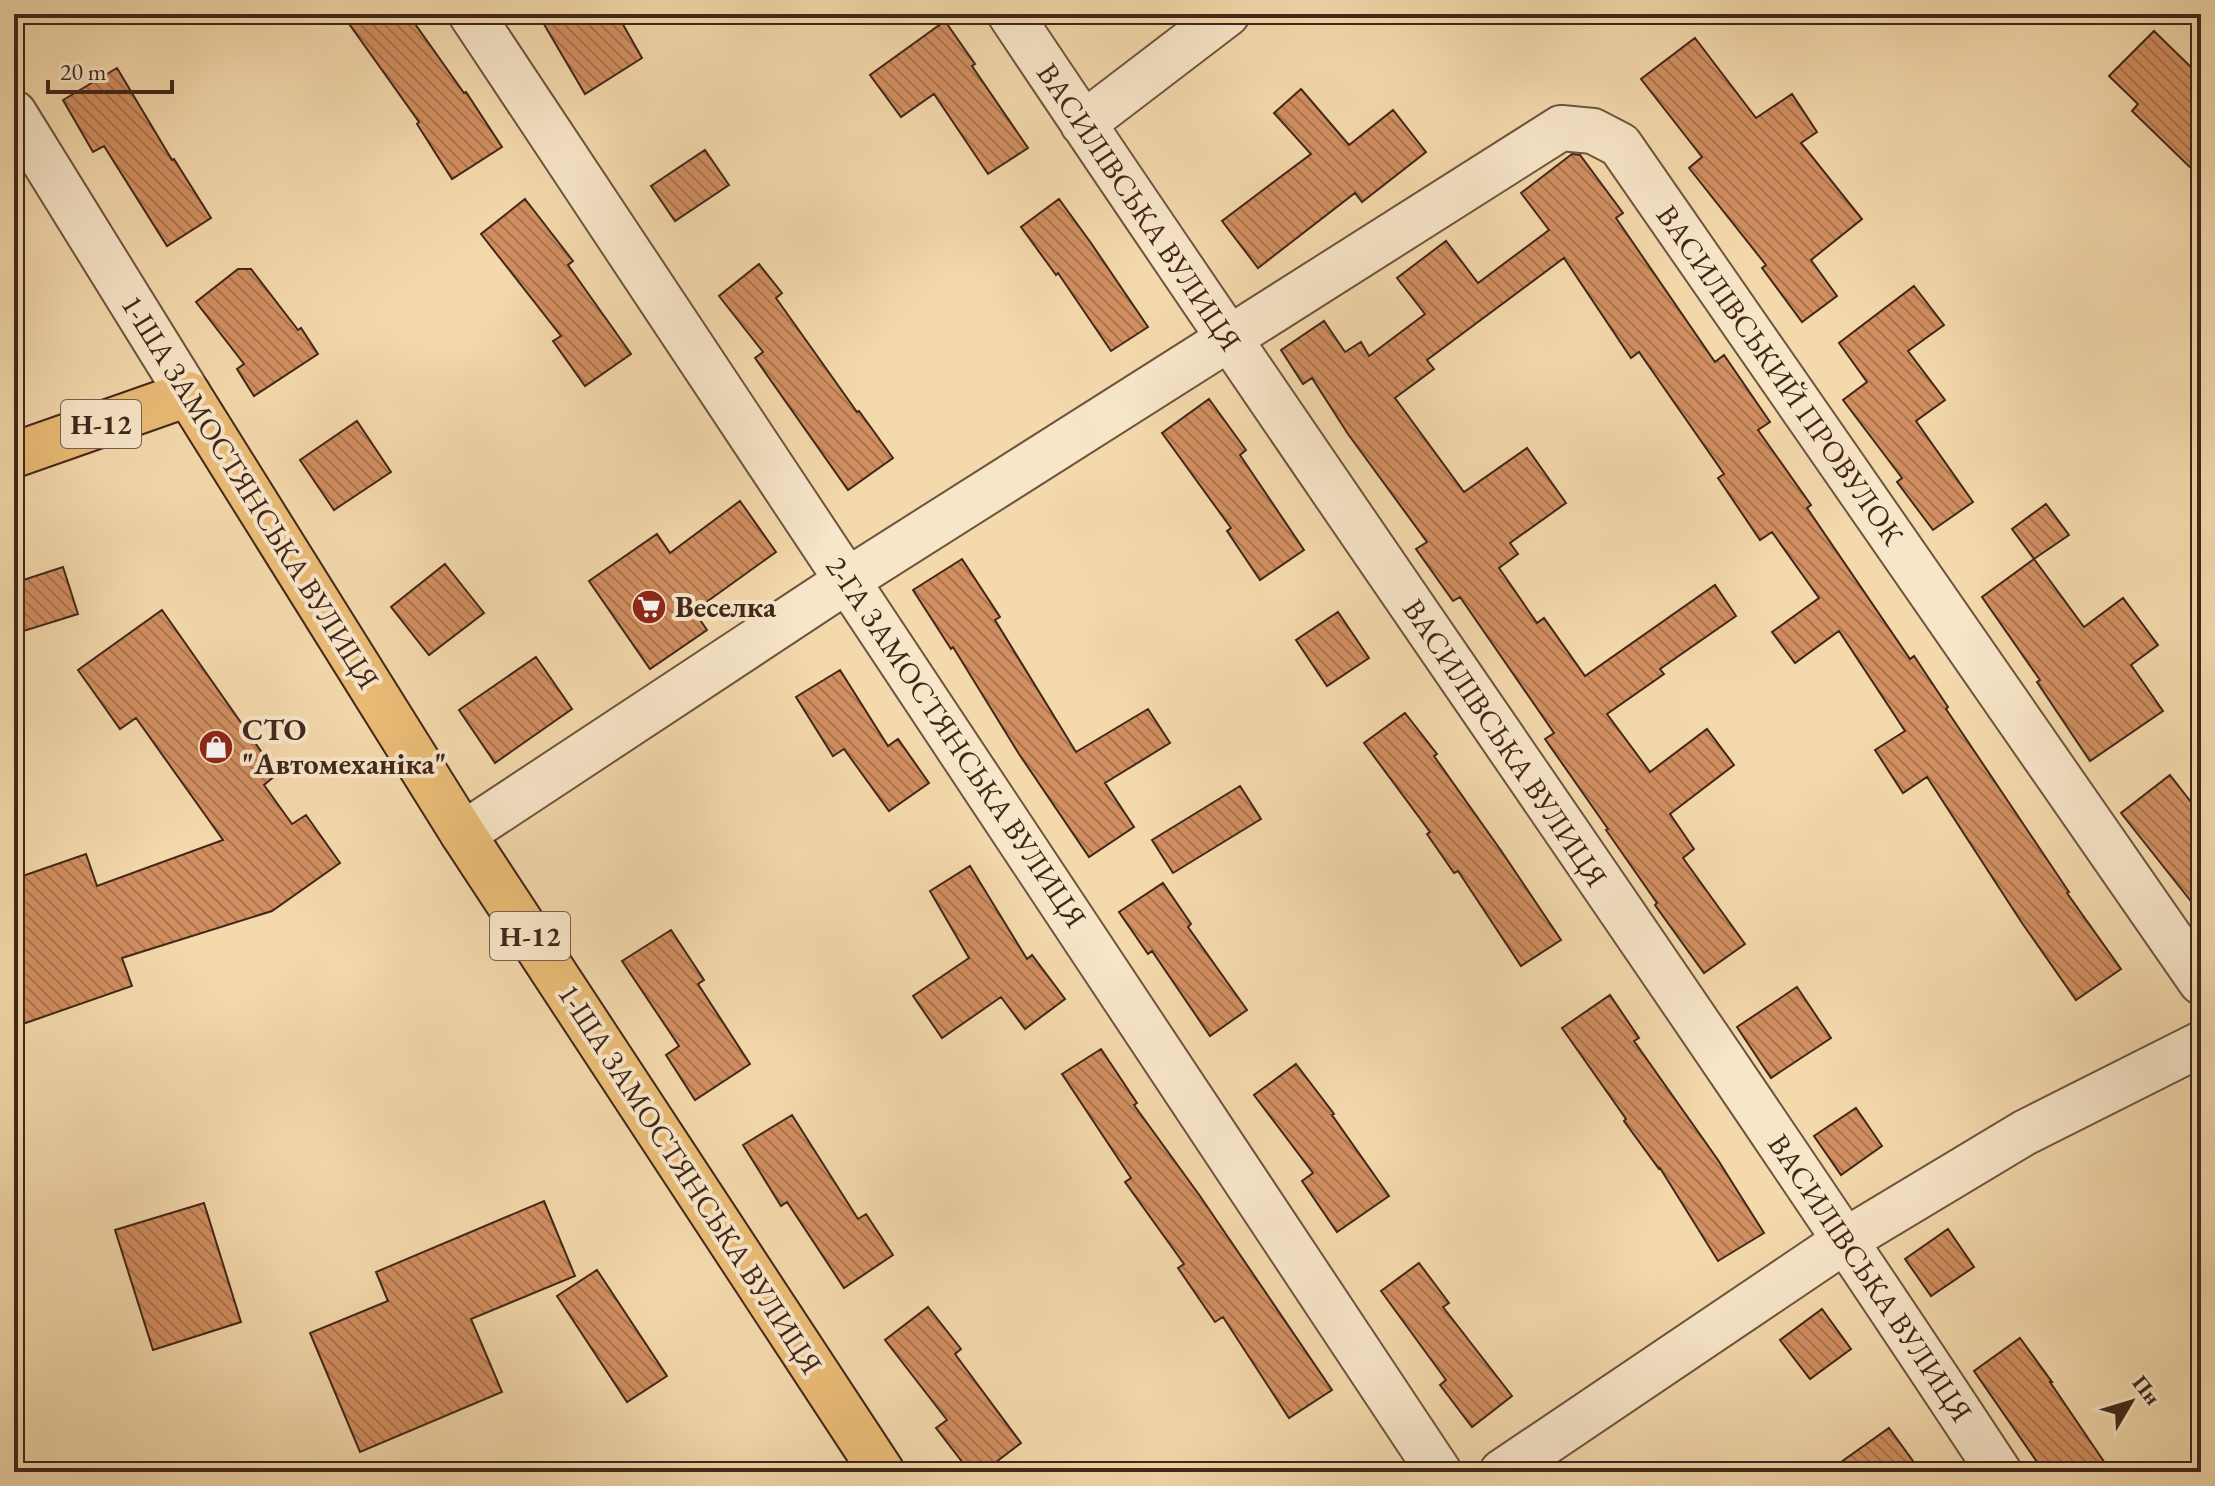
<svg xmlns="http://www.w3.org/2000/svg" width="2215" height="1486" viewBox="0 0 2215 1486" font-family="'EB Garamond',serif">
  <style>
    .building { fill: url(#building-back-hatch); stroke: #41271a; stroke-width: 2 }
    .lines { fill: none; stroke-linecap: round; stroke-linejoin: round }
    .minor-casing { stroke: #6e543e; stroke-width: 48 }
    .major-casing { stroke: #41271a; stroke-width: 48 }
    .minor { stroke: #f8e6c9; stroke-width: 44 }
    .major { stroke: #eabc76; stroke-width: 44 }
    .labels { text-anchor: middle; stroke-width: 8; stroke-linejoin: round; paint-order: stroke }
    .shield { fill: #f8e6c9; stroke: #78604e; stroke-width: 2 }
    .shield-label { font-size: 28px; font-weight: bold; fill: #41271a }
    .street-label { font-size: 30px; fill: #41271a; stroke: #f8e6c9 }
    .poi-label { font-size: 30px; font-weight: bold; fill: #41271a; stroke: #f8e6c9; text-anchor: start }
  </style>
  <defs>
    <pattern id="building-back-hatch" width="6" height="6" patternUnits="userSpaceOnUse" patternTransform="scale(2)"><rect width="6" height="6" fill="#d28f61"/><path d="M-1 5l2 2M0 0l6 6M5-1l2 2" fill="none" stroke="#ac754f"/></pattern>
  </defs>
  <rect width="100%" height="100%" fill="#f4d9ac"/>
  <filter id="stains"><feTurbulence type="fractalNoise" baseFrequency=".0025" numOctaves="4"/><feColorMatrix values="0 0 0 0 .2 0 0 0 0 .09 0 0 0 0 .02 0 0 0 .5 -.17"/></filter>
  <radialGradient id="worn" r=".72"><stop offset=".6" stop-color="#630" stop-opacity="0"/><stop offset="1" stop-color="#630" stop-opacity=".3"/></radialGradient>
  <!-- building -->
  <path class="building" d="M 342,14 L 408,14 L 464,93 L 466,92 L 502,147 L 452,179 L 417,124 L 419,122 Z
    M 538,14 L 617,14 L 642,58 L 585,94 Z
    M 945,21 L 975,64 L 972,66 L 1028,148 L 988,174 L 934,94 L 901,117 L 870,75 Z
    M 2154,31 L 2201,77 L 2201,178 L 2132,111 L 2138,104 L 2109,76 Z
    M 1695,38 L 1756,118 L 1792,94 L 1817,132 L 1801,143 L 1862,219 L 1811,260 L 1837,296 L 1802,322 L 1762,268 L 1766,265 L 1689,168 L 1702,157 L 1641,79 Z
    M 117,68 L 172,160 L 174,159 L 211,218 L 167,246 L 104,146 L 93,152 L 63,100 Z
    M 1301,89 L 1349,145 L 1393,110 L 1426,152 L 1362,202 L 1355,193 L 1258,268 L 1222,221 L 1311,154 L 1274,113 Z
    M 705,150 L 729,185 L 675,221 L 651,186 Z
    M 1572,154 L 1580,155 L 1623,213 L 1616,218 L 1715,362 L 1724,355 L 1770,422 L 1758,430 L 1811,505 L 1807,508 L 1910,659 L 1914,656 L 1948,707 L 1946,709 L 2069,892 L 2067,893 L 2121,969 L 2076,1000 L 2022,923 L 1927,777 L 1903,793 L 1875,750 L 1905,731 L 1839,631 L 1795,663 L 1772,632 L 1819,598 L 1772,532 L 1760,540 L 1718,478 L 1724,474 L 1639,352 L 1631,358 L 1564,258 L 1427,360 L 1434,369 L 1395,398 L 1464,492 L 1527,448 L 1566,503 L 1510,543 L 1518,554 L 1499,568 L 1537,623 L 1544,618 L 1585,676 L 1715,585 L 1736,616 L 1660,669 L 1664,674 L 1607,714 L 1650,772 L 1707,729 L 1734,765 L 1670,814 L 1694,849 L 1683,858 L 1745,944 L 1704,973 L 1655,905 L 1657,903 L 1606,830 L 1608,829 L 1545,739 L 1554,733 L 1460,597 L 1453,601 L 1416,549 L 1427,542 L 1348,434 L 1312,378 L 1303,384 L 1281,350 L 1324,321 L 1345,352 L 1361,342 L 1369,356 L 1425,314 L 1397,278 L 1446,241 L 1478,283 L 1549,230 L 1521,193 Z
    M 525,199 L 573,261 L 568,265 L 631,354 L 585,386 L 553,341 L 561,336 L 481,234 Z
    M 1059,199 L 1091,243 L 1148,327 L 1111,351 L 1058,273 L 1056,275 L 1021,227 Z
    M 759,264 L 782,293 L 776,298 L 857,412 L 859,411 L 893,458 L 848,490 L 755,358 L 763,352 L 719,296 Z
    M 238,269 L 251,269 L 298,330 L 301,328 L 318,354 L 254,396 L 237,369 L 244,364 L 196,302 Z
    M 1914,286 L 1944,325 L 1908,351 L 1945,400 L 1916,421 L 1973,502 L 1933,530 L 1897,482 L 1902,478 L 1843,400 L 1867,382 L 1839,343 Z
    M 1209,399 L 1246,450 L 1240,455 L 1304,550 L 1260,580 L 1227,531 L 1231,528 L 1162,433 Z
    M 357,421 L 391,472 L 334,510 L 300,460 Z
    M 740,501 L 776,552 L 694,611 L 707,630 L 650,669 L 589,581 L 657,534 L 670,553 Z
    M 2046,504 L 2069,535 L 2034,559 L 2012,529 Z
    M 962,559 L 1000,617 L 995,620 L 1076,752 L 1148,709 L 1170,743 L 1105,783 L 1134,827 L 1089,857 L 1019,754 L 953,647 L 951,649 L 913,590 Z
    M 2034,559 L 2084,627 L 2123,598 L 2158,645 L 2131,665 L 2163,711 L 2090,761 L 2037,682 L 2040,680 L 1982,597 Z
    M 445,564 L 484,613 L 429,655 L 391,607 Z
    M 63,567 L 78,614 L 14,634 L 14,583 Z
    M 162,610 L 277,774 L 264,785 L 292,824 L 306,815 L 340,863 L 272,911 L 122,958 L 132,986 L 14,1027 L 14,879 L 86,854 L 97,886 L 223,840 L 136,718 L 120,729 L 78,670 Z
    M 1338,612 L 1369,658 L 1327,686 L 1296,640 Z
    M 536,657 L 572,709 L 495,763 L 459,710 Z
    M 840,670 L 888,746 L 898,739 L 929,783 L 889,811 L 844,749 L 833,756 L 796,697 Z
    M 1405,713 L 1437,754 L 1434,756 L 1502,852 L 1561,940 L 1521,966 L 1458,871 L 1454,873 L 1427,834 L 1430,832 L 1364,743 Z
    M 2170,775 L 2201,815 L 2201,914 L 2121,813 Z
    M 1240,786 L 1261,819 L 1173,873 L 1152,840 Z
    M 970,866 L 1027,959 L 1032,955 L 1065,999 L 1025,1029 L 1001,997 L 942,1038 L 913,996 L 969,958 L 930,891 Z
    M 1163,883 L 1191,924 L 1188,927 L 1247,1010 L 1210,1036 L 1152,951 L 1148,954 L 1119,912 Z
    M 671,930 L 704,980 L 698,984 L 750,1064 L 695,1100 L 666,1055 L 679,1046 L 622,961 Z
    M 1797,987 L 1831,1038 L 1771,1078 L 1737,1027 Z
    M 1610,995 L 1639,1038 L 1634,1041 L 1718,1160 L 1764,1233 L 1718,1261 L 1660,1168 L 1659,1169 L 1624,1121 L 1626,1119 L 1562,1028 Z
    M 1101,1049 L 1137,1103 L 1134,1105 L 1200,1196 L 1332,1390 L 1289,1418 L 1223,1317 L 1215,1322 L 1178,1268 L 1184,1264 L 1125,1182 L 1131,1178 L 1062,1074 Z
    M 1296,1064 L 1334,1114 L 1332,1115 L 1389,1196 L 1337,1232 L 1302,1181 L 1313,1173 L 1254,1095 Z
    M 1856,1108 L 1882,1146 L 1841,1175 L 1814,1136 Z
    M 792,1115 L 858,1219 L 866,1214 L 893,1255 L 844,1288 L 787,1202 L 781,1206 L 743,1145 Z
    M 544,1201 L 575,1276 L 471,1319 L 502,1392 L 360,1452 L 310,1333 L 388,1301 L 376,1272 Z
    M 204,1203 L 241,1322 L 153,1350 L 115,1230 Z
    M 1948,1229 L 1974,1267 L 1931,1296 L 1905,1259 Z
    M 1419,1263 L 1449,1303 L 1443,1307 L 1512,1396 L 1472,1427 L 1440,1385 L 1446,1380 L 1381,1291 Z
    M 597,1270 L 667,1376 L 627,1402 L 557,1296 Z
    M 928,1307 L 961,1349 L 955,1354 L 1021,1443 L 983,1472 L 970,1472 L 936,1428 L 947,1420 L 885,1340 Z
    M 1822,1309 L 1851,1349 L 1810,1379 L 1780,1340 Z
    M 2020,1338 L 2052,1382 L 2050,1382 L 2111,1472 L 2044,1472 L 1974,1371 Z
    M 1889,1428 L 1921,1472 L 1827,1472 Z"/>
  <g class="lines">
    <!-- minor casing -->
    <g class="minor-casing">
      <path id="minor" d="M 471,14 L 1439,1472
        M 1010,14 C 1336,503 1676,981 1999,1472
        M 14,113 L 188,394
        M 1083,124 L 1227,14
        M 463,834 L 848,580 L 1561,128 L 1593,131 L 1620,145 L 2201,982
        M 1502,1472 L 1846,1240 L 2024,1133 L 2201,1044"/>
    </g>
    <!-- major casing -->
    <g class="major-casing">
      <path id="major" d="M 14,455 L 188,394 L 463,834 L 882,1472"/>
    </g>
    <!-- minor -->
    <use href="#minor" class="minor"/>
    <!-- major -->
    <use href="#major" class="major"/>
  </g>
  <!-- icons -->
  <defs>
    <g id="supermarket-disc" transform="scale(1.8)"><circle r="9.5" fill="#8f2418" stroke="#f8e6c9"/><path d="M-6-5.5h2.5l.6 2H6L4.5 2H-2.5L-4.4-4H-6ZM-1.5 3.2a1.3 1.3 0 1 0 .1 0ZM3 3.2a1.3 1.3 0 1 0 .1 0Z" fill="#fff"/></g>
    <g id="shop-disc" transform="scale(1.8)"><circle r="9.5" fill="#8f2418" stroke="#f8e6c9"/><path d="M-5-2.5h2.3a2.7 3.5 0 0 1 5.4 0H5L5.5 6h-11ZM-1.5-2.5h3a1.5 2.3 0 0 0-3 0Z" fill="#fff"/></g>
  </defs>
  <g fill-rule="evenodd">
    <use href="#supermarket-disc" x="649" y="607"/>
    <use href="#shop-disc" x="216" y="747"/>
  </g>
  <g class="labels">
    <!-- shield labels -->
    <g class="shield">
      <rect x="61" y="400" width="80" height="48" rx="6"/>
      <rect x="490" y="912" width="80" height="48" rx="6"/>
    </g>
    <g class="shield-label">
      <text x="101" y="434">Н-12</text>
      <text x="530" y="946">Н-12</text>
    </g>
    <!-- street labels -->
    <g class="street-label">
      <text transform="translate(1139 207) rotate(56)" y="10">ВАСИЛІВСЬКА ВУЛИЦЯ</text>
      <text transform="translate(1780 375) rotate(55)" y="10">ВАСИЛІВСЬКИЙ ПРОВУЛОК</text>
      <text transform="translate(250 492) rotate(58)" y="10">1-ША ЗАМОСТЯНСЬКА ВУЛИЦЯ</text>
      <text transform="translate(956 742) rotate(56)" y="10">2-ГА ЗАМОСТЯНСЬКА ВУЛИЦЯ</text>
      <text transform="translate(1505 743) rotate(56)" y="10">ВАСИЛІВСЬКА ВУЛИЦЯ</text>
      <text transform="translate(690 1179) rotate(57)" y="10">1-ША ЗАМОСТЯНСЬКА ВУЛИЦЯ</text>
      <text transform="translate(1870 1278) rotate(56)" y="10">ВАСИЛІВСЬКА ВУЛИЦЯ</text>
    </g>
    <!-- poi labels -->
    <g class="poi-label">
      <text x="675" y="617">Веселка</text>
      <text x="242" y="740">СТО<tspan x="242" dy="34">"Автомеханіка"</tspan></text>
    </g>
  </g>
  <!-- margin -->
  <rect width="2215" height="1486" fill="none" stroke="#f4d9ac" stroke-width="48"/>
  <rect x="16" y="16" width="2183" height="1454" fill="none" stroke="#41271a" stroke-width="4"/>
  <rect x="24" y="24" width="2167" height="1438" fill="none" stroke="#41271a" stroke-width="2"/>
  <!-- north arrow -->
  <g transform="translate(2131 1402) rotate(52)" stroke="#f8e6c9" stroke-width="6" paint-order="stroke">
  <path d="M0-6L14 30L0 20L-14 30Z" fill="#41271a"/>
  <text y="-12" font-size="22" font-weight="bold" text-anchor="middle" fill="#41271a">Пн</text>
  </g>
  <!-- scale -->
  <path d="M48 80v12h124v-12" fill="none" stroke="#41271a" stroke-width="4"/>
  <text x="60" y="80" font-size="24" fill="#41271a" stroke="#f8e6c9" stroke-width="6" paint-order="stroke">20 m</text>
  <rect width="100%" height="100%" filter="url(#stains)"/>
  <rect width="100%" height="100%" fill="url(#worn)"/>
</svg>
